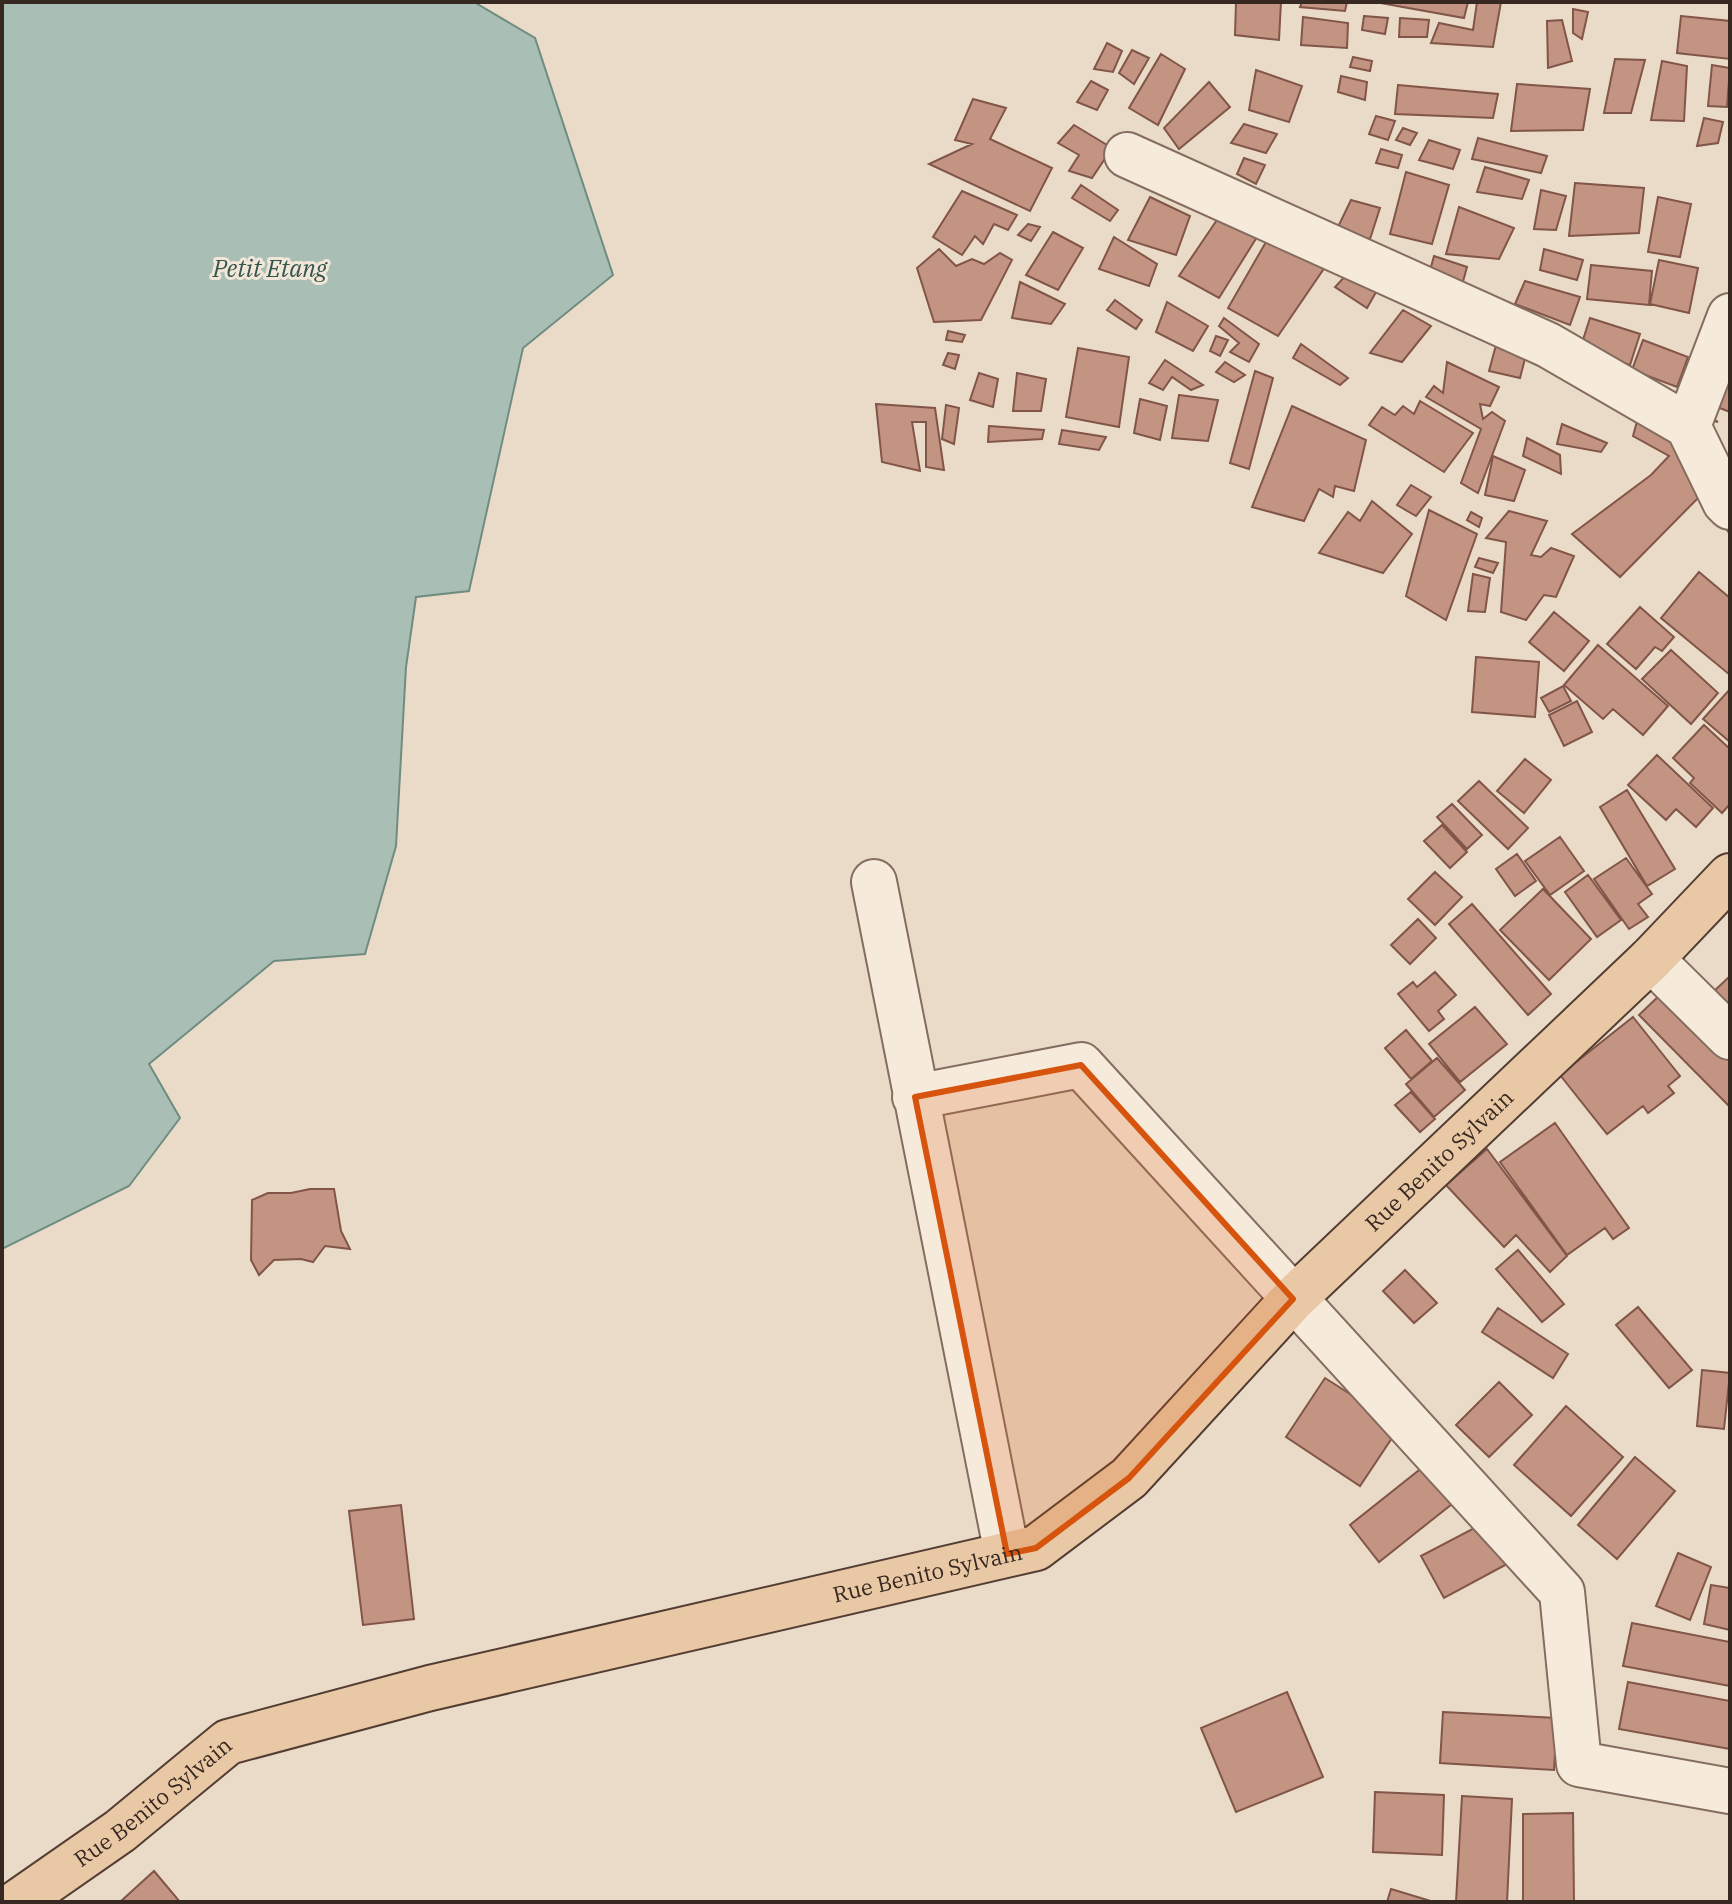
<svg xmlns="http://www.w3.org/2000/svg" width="1732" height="1904" viewBox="0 0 1732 1904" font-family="'IBM Plex Serif',serif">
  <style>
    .water { fill: #a9bfb5; stroke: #708c81; stroke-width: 2 }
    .building { fill: #c49483; stroke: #815548; stroke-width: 2 }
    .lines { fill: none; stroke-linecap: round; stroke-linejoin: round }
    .minor-casing { stroke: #846d5f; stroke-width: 48 }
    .major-casing { stroke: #533d33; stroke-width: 48 }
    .minor { stroke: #f6eadb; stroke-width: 44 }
    .major { stroke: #e9c9a5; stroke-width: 44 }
    .marked { fill: #d6540e; fill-opacity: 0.2; stroke: #d6540e; stroke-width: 6; stroke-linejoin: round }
    .labels { text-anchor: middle; stroke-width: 6; stroke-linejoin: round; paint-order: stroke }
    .street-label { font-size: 22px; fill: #372821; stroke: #f2e6d8 }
    .water-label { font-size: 24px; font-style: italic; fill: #32554d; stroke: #f2e6d8 }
  </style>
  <rect width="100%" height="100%" fill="#eadbc9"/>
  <!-- water -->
  <path class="water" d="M 2,2 L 474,2 L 535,38 L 613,275 L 523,348 L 469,591 L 416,597 L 406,667 L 396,846 L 365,954 L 274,961 L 149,1064 L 180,1118 L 129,1186 L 2,1249 Z"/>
  <!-- building -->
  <path class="building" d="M 1236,2 L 1281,2 L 1279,40 L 1235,35 Z
    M 1302,2 L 1347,2 L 1345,11 L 1300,7 Z
    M 1375,2 L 1468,2 L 1464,18 Z
    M 1477,2 L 1501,2 L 1493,47 L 1431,43 L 1439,23 L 1473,30 Z
    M 1573,9 L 1588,12 L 1582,39 L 1573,33 Z
    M 1364,16 L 1388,18 L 1385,34 L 1362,30 Z
    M 1681,16 L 1730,21 L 1730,59 L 1677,53 Z
    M 1303,17 L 1348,23 L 1347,48 L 1301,45 Z
    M 1400,18 L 1429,20 L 1427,37 L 1399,37 Z
    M 1562,20 L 1572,61 L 1548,68 L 1547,21 Z
    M 1107,43 L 1122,51 L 1113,72 L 1094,69 Z
    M 1132,50 L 1149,58 L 1134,84 L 1119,73 Z
    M 1161,54 L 1185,69 L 1158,125 L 1129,108 Z
    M 1353,57 L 1372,61 L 1370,71 L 1350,67 Z
    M 1615,59 L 1645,60 L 1631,113 L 1604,113 Z
    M 1662,61 L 1687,66 L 1684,121 L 1651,120 Z
    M 1712,65 L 1730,68 L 1727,107 L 1708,106 Z
    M 1256,70 L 1302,86 L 1289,122 L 1249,110 Z
    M 1341,76 L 1367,82 L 1365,100 L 1338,92 Z
    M 1091,81 L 1108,90 L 1097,110 L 1077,102 Z
    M 1209,82 L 1230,107 L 1179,149 L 1164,128 Z
    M 1517,84 L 1590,89 L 1583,130 L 1511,131 Z
    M 1398,85 L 1498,94 L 1493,118 L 1395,114 Z
    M 973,99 L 1006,108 L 990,139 L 1052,168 L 1030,211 L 929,164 L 972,144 L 955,140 Z
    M 1376,116 L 1395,121 L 1388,140 L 1369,134 Z
    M 1704,118 L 1723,122 L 1718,143 L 1697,146 Z
    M 1244,124 L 1277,134 L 1266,153 L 1231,143 Z
    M 1074,125 L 1112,148 L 1092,178 L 1069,171 L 1079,155 L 1058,143 Z
    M 1403,128 L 1417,133 L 1410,145 L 1396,140 Z
    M 1478,138 L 1547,156 L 1541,173 L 1472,159 Z
    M 1429,140 L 1460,150 L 1453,169 L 1419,160 Z
    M 1381,149 L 1402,155 L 1398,168 L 1376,163 Z
    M 1244,158 L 1265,165 L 1256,184 L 1237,174 Z
    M 1485,167 L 1529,180 L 1522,199 L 1477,192 Z
    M 1406,172 L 1449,185 L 1432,244 L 1390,234 Z
    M 1575,183 L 1644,188 L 1639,233 L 1569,236 Z
    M 1081,185 L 1118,210 L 1110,221 L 1072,198 Z
    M 1541,190 L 1566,196 L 1556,230 L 1534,229 Z
    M 962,191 L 1017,215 L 1008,230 L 994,224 L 983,244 L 975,236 L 962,255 L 933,237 Z
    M 1150,197 L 1190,216 L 1176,255 L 1128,240 Z
    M 1658,197 L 1691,204 L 1680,257 L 1648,252 Z
    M 1351,200 L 1380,208 L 1370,239 L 1336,231 Z
    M 1459,207 L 1514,228 L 1499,259 L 1446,254 Z
    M 1225,208 L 1262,229 L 1219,298 L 1179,276 Z
    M 1028,224 L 1040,227 L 1031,241 L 1018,235 Z
    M 1053,232 L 1083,248 L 1058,290 L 1026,275 Z
    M 1270,235 L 1325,267 L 1278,336 L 1228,308 Z
    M 1114,237 L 1157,264 L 1149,286 L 1099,269 Z
    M 939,249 L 956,266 L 972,259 L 984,264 L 1000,253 L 1012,260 L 981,320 L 934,322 L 917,268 Z
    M 1544,249 L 1583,260 L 1577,280 L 1540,270 Z
    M 1434,256 L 1467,267 L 1461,289 L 1427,281 Z
    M 1659,260 L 1698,268 L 1689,313 L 1650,304 Z
    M 1591,265 L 1652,271 L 1649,305 L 1587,299 Z
    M 1350,271 L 1379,287 L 1367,308 L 1335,287 Z
    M 1525,281 L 1580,297 L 1570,325 L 1515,304 Z
    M 1020,282 L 1065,304 L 1051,324 L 1012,318 Z
    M 1115,300 L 1142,320 L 1136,329 L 1107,310 Z
    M 1167,302 L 1208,326 L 1193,351 L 1156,332 Z
    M 1403,310 L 1431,326 L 1402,362 L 1370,353 Z
    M 1224,318 L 1259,344 L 1249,362 L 1230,352 L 1239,343 L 1219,326 Z
    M 1590,318 L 1640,334 L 1630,365 L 1580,349 Z
    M 948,331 L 965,335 L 962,342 L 946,340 Z
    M 1730,333 L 1730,412 L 1712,405 L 1706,414 L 1718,422 L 1711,420 L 1708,428 L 1730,489 L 1730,534 L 1701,495 L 1620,577 L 1572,534 L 1651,475 L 1669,456 L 1633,436 L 1642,403 L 1682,411 Z
    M 1499,334 L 1528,347 L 1520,378 L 1489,371 Z
    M 1216,336 L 1228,340 L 1220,356 L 1210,351 Z
    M 1643,340 L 1688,357 L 1677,387 L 1632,370 Z
    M 1301,344 L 1348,378 L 1340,385 L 1293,358 Z
    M 1078,348 L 1129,357 L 1119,427 L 1066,417 Z
    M 948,353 L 959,355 L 955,369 L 943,365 Z
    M 1165,360 L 1203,385 L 1191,390 L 1172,377 L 1163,390 L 1149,383 Z
    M 1225,362 L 1245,375 L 1234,382 L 1216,372 Z
    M 1447,362 L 1499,387 L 1490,406 L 1480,404 L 1483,419 L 1492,412 L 1505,421 L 1478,493 L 1461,483 L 1481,429 L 1426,397 L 1434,386 L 1443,393 Z
    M 1255,371 L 1273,378 L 1249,469 L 1230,463 Z
    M 979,373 L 998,379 L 993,407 L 970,400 Z
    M 1017,373 L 1046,379 L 1041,411 L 1013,411 Z
    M 1179,395 L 1218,400 L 1208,441 L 1172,438 Z
    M 1140,399 L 1167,406 L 1160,440 L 1134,433 Z
    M 1420,401 L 1473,433 L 1444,472 L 1369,425 L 1382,407 L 1395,415 L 1403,406 L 1414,414 Z
    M 876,404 L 935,408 L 944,470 L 926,467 L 926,422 L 912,422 L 920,471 L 882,462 Z
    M 946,405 L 959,408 L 954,444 L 942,439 Z
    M 1292,406 L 1366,440 L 1354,491 L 1335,486 L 1333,497 L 1319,489 L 1304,521 L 1252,507 Z
    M 1562,424 L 1607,443 L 1601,452 L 1557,444 Z
    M 989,426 L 1044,430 L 1042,439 L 988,442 Z
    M 1062,430 L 1106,437 L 1099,450 L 1059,444 Z
    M 1527,438 L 1560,455 L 1561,474 L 1523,456 Z
    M 1493,456 L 1525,470 L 1514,501 L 1485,495 Z
    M 1411,485 L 1431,497 L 1416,516 L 1397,505 Z
    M 1372,501 L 1412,534 L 1383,573 L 1319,553 L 1348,512 L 1360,521 Z
    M 1429,510 L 1477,534 L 1446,620 L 1406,596 Z
    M 1509,511 L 1547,521 L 1531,555 L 1541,557 L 1551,548 L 1574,556 L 1556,597 L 1544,595 L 1526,620 L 1501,612 L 1506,542 L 1486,538 Z
    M 1471,512 L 1482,518 L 1479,527 L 1467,520 Z
    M 1479,558 L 1498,563 L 1493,573 L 1475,567 Z
    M 1699,572 L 1730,598 L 1730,675 L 1661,618 Z
    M 1473,574 L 1490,578 L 1485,612 L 1468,611 Z
    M 1640,607 L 1674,637 L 1662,651 L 1655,647 L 1636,669 L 1607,644 Z
    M 1554,612 L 1589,641 L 1564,671 L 1529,642 Z
    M 1598,645 L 1668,706 L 1643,735 L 1613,709 L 1603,719 L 1564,685 Z
    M 1671,650 L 1718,693 L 1691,724 L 1642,679 Z
    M 1476,657 L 1539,662 L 1535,717 L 1472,712 Z
    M 1563,686 L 1571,701 L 1549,712 L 1541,698 Z
    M 1730,689 L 1730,742 L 1703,719 Z
    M 1577,701 L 1592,732 L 1564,746 L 1549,715 Z
    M 1704,725 L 1730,749 L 1730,804 L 1722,813 L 1690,783 L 1694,778 L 1673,758 Z
    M 1657,755 L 1713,808 L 1696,827 L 1676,809 L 1666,820 L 1628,785 Z
    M 1525,759 L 1551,780 L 1524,813 L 1497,791 Z
    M 1479,781 L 1528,828 L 1508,849 L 1458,801 Z
    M 1627,790 L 1675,869 L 1647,886 L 1600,807 Z
    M 1452,804 L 1482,835 L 1467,849 L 1437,817 Z
    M 1442,825 L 1467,852 L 1450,868 L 1424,841 Z
    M 1560,837 L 1584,871 L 1550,895 L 1525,861 Z
    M 1517,854 L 1536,881 L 1515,896 L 1496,869 Z
    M 1626,858 L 1652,894 L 1638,904 L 1648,917 L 1629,929 L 1594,879 Z
    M 1435,872 L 1462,897 L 1435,925 L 1408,899 Z
    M 1588,875 L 1621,920 L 1597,937 L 1565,892 Z
    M 1543,889 L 1591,939 L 1549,980 L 1500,930 Z
    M 1472,904 L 1551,994 L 1528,1015 L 1449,924 Z
    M 1418,919 L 1436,938 L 1410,964 L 1391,945 Z
    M 1435,972 L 1456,995 L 1438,1011 L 1444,1019 L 1429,1031 L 1398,994 L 1413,982 L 1417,987 Z
    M 1730,976 L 1730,1010 L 1713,992 Z
    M 1664,991 L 1730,1057 L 1730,1107 L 1639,1015 Z
    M 1475,1007 L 1507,1044 L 1460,1082 L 1429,1044 Z
    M 1633,1017 L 1680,1076 L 1668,1086 L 1674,1093 L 1648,1113 L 1643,1106 L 1607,1134 L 1560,1075 Z
    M 1406,1030 L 1432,1061 L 1411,1079 L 1385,1048 Z
    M 1437,1058 L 1465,1090 L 1434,1117 L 1406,1084 Z
    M 1411,1092 L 1435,1119 L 1420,1132 L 1395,1105 Z
    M 1555,1123 L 1629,1228 L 1613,1239 L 1605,1228 L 1567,1255 L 1500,1162 Z
    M 1487,1149 L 1567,1256 L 1550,1272 L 1516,1235 L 1504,1247 L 1446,1185 Z
    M 310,1189 L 334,1189 L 341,1231 L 350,1249 L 325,1246 L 313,1262 L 301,1259 L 274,1260 L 259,1275 L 251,1260 L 252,1200 L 268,1193 L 291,1193 Z
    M 1518,1250 L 1564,1304 L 1542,1322 L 1496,1269 Z
    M 1405,1270 L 1437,1303 L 1414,1323 L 1383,1291 Z
    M 1638,1307 L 1692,1370 L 1669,1388 L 1616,1325 Z
    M 1498,1308 L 1568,1354 L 1553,1378 L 1482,1332 Z
    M 1702,1370 L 1730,1373 L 1724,1429 L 1697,1426 Z
    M 1325,1378 L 1400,1426 L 1360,1486 L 1286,1437 Z
    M 1499,1382 L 1532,1415 L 1489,1457 L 1456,1425 Z
    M 1566,1406 L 1623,1457 L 1571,1516 L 1514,1465 Z
    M 1635,1457 L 1675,1491 L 1617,1559 L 1578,1525 Z
    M 1423,1467 L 1452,1504 L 1379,1562 L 1350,1525 Z
    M 401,1505 L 414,1619 L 363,1625 L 349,1511 Z
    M 1484,1523 L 1507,1564 L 1444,1598 L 1421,1556 Z
    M 1678,1553 L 1711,1567 L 1690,1620 L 1656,1606 Z
    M 1711,1585 L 1730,1588 L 1730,1630 L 1704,1624 Z
    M 1632,1623 L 1730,1642 L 1730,1686 L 1623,1666 Z
    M 1628,1682 L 1730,1701 L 1730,1749 L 1619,1729 Z
    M 1287,1692 L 1323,1777 L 1236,1812 L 1201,1728 Z
    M 1443,1712 L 1557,1718 L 1554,1770 L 1440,1763 Z
    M 1375,1792 L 1444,1795 L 1442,1855 L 1373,1852 Z
    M 1462,1796 L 1512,1799 L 1507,1902 L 1456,1902 Z
    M 1573,1813 L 1574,1902 L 1523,1902 L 1523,1814 Z
    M 154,1871 L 180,1902 L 120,1902 Z
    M 1391,1889 L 1434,1902 L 1387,1902 Z"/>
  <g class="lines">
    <!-- minor casing -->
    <g class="minor-casing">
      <path id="minor" d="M 1127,155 L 1548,345 L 1688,426
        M 1730,316 L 1688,426 L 1725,502 L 1730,507
        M 874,882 L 1007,1554
        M 1651,959 L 1730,1037
        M 915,1097 L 1081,1065 L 1562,1592 L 1579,1764 L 1730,1791"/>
    </g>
    <!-- major casing -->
    <g class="major-casing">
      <g id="major">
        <path id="s1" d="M 18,1902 L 120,1831 L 228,1742 L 430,1688 L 1036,1548 L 1129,1478 L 1293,1299 L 1651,959 L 1730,876"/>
      </g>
    </g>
    <!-- minor -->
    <use href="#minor" class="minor"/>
    <!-- major -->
    <use href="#major" class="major"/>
  </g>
  <!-- marked area -->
  <path class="marked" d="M 1081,1065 L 1293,1299 L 1129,1478 L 1036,1548 L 1007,1554 L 915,1097 Z"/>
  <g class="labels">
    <!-- street labels -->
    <g class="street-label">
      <text dy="8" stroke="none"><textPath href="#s1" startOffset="1656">Rue Benito Sylvain</textPath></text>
      <text dy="8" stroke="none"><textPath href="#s1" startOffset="984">Rue Benito Sylvain</textPath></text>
      <text dy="8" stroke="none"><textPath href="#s1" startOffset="168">Rue Benito Sylvain</textPath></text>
    </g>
    <!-- water labels -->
    <g class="water-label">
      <text x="270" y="277">Petit Etang</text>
    </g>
  </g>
  <!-- border -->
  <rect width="1732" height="1904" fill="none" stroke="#372821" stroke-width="8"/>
</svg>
